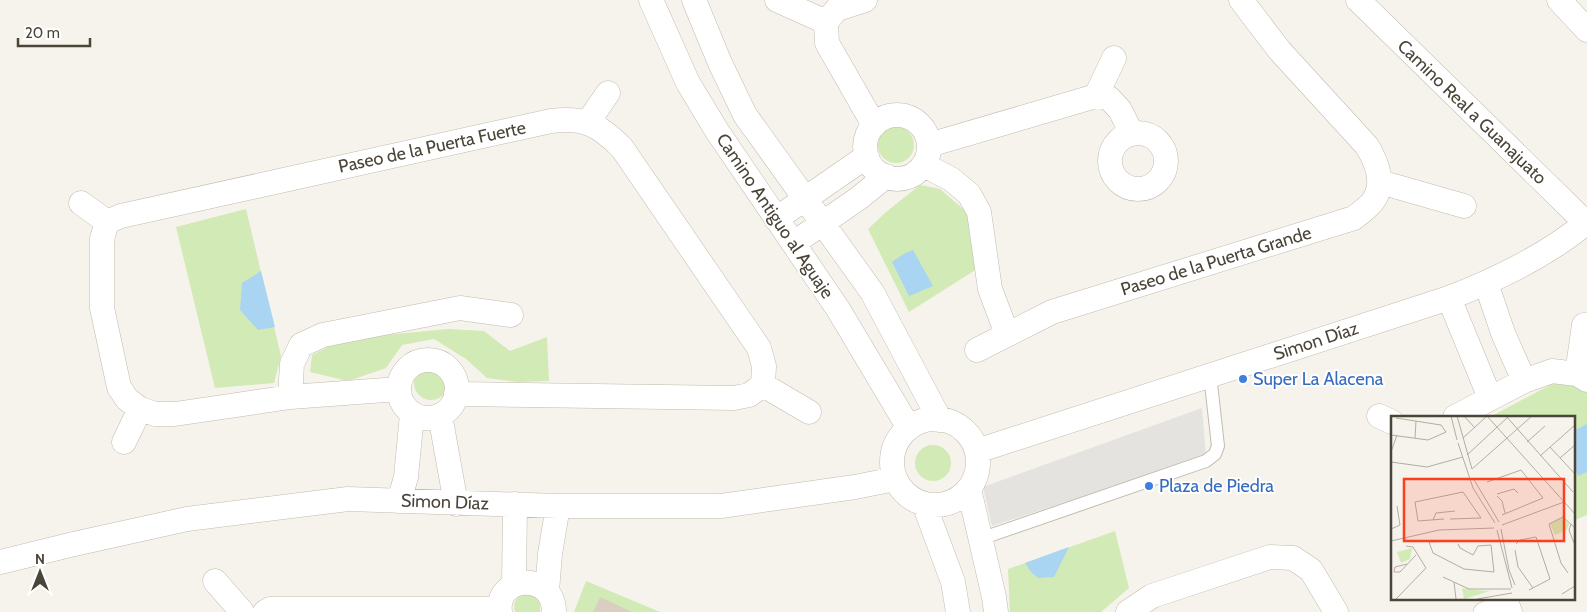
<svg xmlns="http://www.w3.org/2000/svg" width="1587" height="612" viewBox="0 0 1587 612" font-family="Cabin,sans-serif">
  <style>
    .green { fill: #d2eab5 }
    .parking { fill: #e5e3e0 }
    .water { fill: #a9d4f2 }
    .building { fill: #d8cfc1 }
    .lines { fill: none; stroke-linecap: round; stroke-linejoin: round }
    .service-casing { stroke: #c2bbae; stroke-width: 14 }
    .pedestrian-casing { stroke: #c2bbae; stroke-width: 20 }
    .minor-casing { stroke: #c2bbae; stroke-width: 25 }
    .service { stroke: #fff; stroke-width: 12 }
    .pedestrian { stroke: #fff; stroke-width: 19 }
    .minor { stroke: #fff; stroke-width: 24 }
    .shop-dot { fill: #3f7fe0; stroke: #fff; stroke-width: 2 }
    .labels { text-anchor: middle; stroke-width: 4; stroke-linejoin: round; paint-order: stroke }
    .street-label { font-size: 18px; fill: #4b4439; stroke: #fff }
    .shop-label { font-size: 18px; fill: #366cbe; stroke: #fff; text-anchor: start }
    .inset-road { fill: none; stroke: #b2ada4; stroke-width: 1 }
    .view { fill: #fc3f1d; fill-opacity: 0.15; stroke: #fc3f1d; stroke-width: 2.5 }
    .inset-edge { fill: none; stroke: #4b4439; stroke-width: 2.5 }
  </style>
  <rect width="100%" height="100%" fill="#f6f3ec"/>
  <!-- green -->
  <path class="green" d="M878 145a18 18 0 1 1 36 0a18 18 0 1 1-36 0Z
    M 920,185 L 940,189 L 969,214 L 977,269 L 909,312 L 868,229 L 886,212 Z
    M 246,209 L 281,356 L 274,383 L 215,388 L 176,227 Z
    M 448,329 L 484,331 L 510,351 L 547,337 L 549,381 L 518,382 L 487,378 L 466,359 L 434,339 L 402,345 L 386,368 L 348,381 L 310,372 L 312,355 L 340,341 L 363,337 Z
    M414 383a17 17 0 1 1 34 0a17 17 0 1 1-34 0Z
    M 1567,376 L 1587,392 L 1587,515 L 1573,521 L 1573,417 L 1490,417 Z
    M915 463a18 18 0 1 1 36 0a18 18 0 1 1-36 0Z
    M 1115,531 L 1129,588 L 1101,612 L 1010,612 L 1008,569 Z
    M 586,581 L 660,612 L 574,612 Z
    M 528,593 L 540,600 L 540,612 L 515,612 C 512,600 518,596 528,593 Z"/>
  <!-- parking -->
  <path class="parking" d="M 1202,408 L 1206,456 L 992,526 L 983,487 Z"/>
  <!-- water -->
  <path class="water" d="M 913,250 L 933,286 L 909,296 L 892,262 L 905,253 Z
    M 261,271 L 275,327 L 258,330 L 240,310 L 242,283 Z
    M 1587,424 L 1587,472 L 1578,476 L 1573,464 L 1573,431 Z
    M 1069,547 L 1054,577 L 1038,578 L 1031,572 L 1025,563 Z"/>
  <!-- building -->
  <path class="building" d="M 600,597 L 632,612 L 593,612 Z"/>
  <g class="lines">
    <!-- service casing -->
    <g class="service-casing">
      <path id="service" d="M 980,539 L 1206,461 L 1215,454 L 1218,446 L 1210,375"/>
    </g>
    <!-- pedestrian casing -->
    <g class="pedestrian-casing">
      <path id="pedestrian" d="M 1483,612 L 1507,602"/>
    </g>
    <!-- minor casing -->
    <g class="minor-casing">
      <path id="minor" d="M 651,0 L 688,83 L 717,131 L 838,309 L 909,428
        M 694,0 L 720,63 L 745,115 L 872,292 L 940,420
        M 777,0 L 826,22
        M 865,0 L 837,9 L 826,22 L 827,43 L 874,125
        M 1358,0 L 1587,224
        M 1559,0 L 1587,30
        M 1096,96 L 1114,58
        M865 147a32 32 0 1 1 64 0a32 32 0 1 1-64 0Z
        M 588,122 L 608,93
        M1110 161a28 28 0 1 1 56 0a28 28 0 1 1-56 0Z
        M 929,145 L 1096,96 L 1109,98 L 1120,110 L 1132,134
        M 924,165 L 951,179 L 969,194 L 979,212 L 990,289 L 1007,334
        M 1380,182 L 1464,206
        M 81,203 L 107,222
        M 776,219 L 867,156
        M 794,243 L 859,198 L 886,176
        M 1486,283 L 1503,333 L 1524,381
        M 1449,298 L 1490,398
        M 977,350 L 1052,312 L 1354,218 C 1361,212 1371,206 1375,198 C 1385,181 1376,161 1367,146 L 1280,51 L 1241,0
        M399 389a29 29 0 1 1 58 0a29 29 0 1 1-58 0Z
        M 1577,374 L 1584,325
        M 763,385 L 809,412
        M 399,389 L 290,397 L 175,414 L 155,414 L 140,409 L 127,399 L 119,387 L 102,308 L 102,239 L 107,222 L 121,216 L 551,121 C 585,117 599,125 622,148 L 759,348 L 764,366 L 763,385 L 749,395 L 734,398 L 456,394
        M 290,397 L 292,364 L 301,345 L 323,335 L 460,308 L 511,315
        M 440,415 L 456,504
        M 1379,416 L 1392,422
        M 1455,417 L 1524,381 L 1552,371 L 1577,374 L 1587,380
        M892 462a43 43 0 1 1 86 0a43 43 0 1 1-86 0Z
        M 124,442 L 140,409
        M 977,451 L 1449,298 C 1498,279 1546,256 1586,223
        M 969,489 L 994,597 L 996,612
        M 399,501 L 406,477 L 412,414
        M 924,504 L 953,582 L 958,612
        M 0,562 L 74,544 L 187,519 L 348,499 L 558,506 L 721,506 L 855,487 L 895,479
        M 215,581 L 242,612
        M 514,585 L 515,504
        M 547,591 L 550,554 L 558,506
        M 1505,598 L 1510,612
        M 265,612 L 270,609 L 499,609
        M 500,612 C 495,575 554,571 554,612
        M 1128,612 L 1152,596 L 1270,557 L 1293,558 L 1311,570 L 1336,612"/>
    </g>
    <!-- service -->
    <use href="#service" class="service"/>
    <!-- pedestrian -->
    <use href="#pedestrian" class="pedestrian"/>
    <!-- minor -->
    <use href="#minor" class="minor"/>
  </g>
  <!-- markers -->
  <g class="shop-dot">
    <circle cx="1243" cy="379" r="5"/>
    <circle cx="1149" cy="486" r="5"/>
  </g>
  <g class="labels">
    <!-- street labels -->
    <g class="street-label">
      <text transform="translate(1472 112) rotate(44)" y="6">Camino Real a Guanajuato</text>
      <text transform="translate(432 147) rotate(-12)" y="6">Paseo de la Puerta Fuerte</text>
      <text transform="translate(775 216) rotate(56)" y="6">Camino Antiguo al Aguaje</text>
      <text transform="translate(1216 261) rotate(-17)" y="6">Paseo de la Puerta Grande</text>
      <text transform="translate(1316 341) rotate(-18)" y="6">Simon Díaz</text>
      <text transform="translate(445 502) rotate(2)" y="6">Simon Díaz</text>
    </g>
    <!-- shop labels -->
    <g class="shop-label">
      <text x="1253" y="385">Super La Alacena</text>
      <text x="1159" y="492">Plaza de Piedra</text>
    </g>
  </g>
  <!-- overview -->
  <g transform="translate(1391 416)">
    <rect width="184" height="184" fill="#f6f3ec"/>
    <path d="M 171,101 L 178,108 L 176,114 L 164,119 L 159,108 ZM 21,132 L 19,143 L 10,147 L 6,136 ZM 71,172 L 83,174 L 99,175 L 73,183 Z" fill="#d2eab5"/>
    <path class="inset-road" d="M 60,0 L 66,24M 66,0 L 81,53 L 141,0M 73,0 L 84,12M 96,0 L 184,98M 115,0 L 182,76M 0,19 L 37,24 L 55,16 L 50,9 L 5,2M 24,22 L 25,5M 72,22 L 96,0M 136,26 L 154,10M 67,27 L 82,72 L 104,107M 159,31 L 184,58M 0,36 L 6,19M 76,39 L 117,1M 149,40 L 184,9M 169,42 L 184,29M 0,46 L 36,51 L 72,41M 82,62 L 108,106M 96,66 L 130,54 L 152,82M 72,76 L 90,102M 106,78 L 123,73 L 127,77M 106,80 L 111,85 L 114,97M 24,86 L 72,76M 24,86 L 27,105M 111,99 L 152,82M 172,101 L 184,112M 59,103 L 90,102M 42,104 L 45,97 L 64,95M 27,105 L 53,103M 158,108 L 170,147 L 177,157M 158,108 L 172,101M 180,108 L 178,114 L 183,127M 111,109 L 173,86M 0,113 L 9,109 L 6,90M 110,113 L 118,154 L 124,169M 106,114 L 121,172M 0,125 L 48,114 L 103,112M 38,126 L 42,137 L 73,153 L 103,156M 38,126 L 63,125M 67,128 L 69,132 L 82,139 L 87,130 L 100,129 L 103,156M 125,128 L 129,124 L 145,121 L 159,163M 15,130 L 22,131 L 35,152M 124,134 L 127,151 L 142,172M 16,148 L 4,151 L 3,156 L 9,156 L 25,139M 52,161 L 78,173 L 120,173M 63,166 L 65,183M 138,174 L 159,163M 171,178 L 184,170M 5,183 L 35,152M 86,183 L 121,177"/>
    <path class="view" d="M 13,63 L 173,63 L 173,125 L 13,125 Z"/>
    <rect width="184" height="184" class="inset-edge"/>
  </g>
  <!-- north arrow -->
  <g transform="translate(40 572)" stroke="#ffffff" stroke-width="4" paint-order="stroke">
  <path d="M0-4L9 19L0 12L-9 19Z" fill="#4b4439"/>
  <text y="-8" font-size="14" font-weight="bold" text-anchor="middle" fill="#4b4439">N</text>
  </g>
  <!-- scale -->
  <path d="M18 38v8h72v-8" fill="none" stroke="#4b4439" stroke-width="2.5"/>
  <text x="25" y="38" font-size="15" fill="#4b4439" stroke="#ffffff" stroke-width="4" paint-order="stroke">20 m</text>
</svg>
